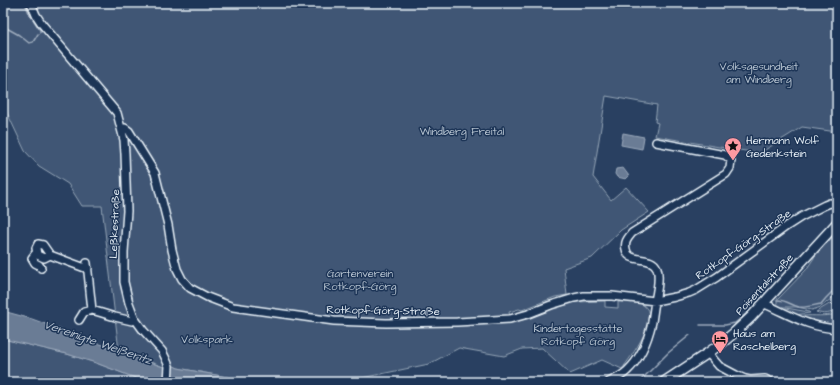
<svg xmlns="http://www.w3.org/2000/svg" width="840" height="385" viewBox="0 0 840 385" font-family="'Architects Daughter',sans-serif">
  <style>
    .green { fill: #415774; stroke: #94a4b6 }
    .water { fill: #6b7c95; stroke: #9dabbd }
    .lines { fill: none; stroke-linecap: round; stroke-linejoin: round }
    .stream { stroke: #9dabbd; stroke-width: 1.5 }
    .minor-casing { stroke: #e8f1f8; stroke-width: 10 }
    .major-casing { stroke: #e8f1f8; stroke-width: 12 }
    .minor { stroke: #1d3557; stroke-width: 7 }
    .major { stroke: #1d3557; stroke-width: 9 }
    .labels { text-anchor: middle; stroke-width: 3; stroke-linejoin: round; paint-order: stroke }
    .park-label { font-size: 11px; fill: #b6c3d0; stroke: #1d3557 }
    .poi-label { font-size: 11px; fill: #e8f1f8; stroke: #1d3557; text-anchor: start }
    .street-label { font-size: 11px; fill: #e8f1f8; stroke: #1d3557 }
    .water-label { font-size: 12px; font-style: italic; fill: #b6c2d0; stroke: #1d3557 }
  </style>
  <rect width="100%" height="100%" fill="#294061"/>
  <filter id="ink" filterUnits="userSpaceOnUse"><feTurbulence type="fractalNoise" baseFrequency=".025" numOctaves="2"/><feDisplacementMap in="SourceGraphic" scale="8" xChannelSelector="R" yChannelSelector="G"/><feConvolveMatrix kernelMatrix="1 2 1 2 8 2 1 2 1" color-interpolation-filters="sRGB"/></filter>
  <g filter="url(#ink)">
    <!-- green -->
    <path class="green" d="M 3,3 L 837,3 L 837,132 L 802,127 L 760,153 L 725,148 L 655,136 L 658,123 L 655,122 L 657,105 L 606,96 L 593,177 L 611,200 L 626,187 L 649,212 L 621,230 L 592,258 L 564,268 L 567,295 L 555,297 L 522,310 L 519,309 L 509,312 L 511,321 L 535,315 L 551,308 L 575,302 L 605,301 L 605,307 L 618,308 L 618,302 C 626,302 636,301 643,305 C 662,316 630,358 622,369 L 602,360 L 570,374 L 542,348 L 522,349 L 504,356 L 459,348 L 429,364 L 352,380 L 351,382 L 244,382 L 227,377 L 178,368 L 174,366 L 164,367 L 119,351 L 102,206 L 82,206 L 68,184 L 39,166 L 25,151 L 3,104 Z
      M 837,232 L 837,294 L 821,307 L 812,310 L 796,307 L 782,307 L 777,304 L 777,299 L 779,298 L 806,270 L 814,258 L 814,257 Z
      M 831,303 L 836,308 L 837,307 L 837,309 C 831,314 824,315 816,312 Z
      M 786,308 L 809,312 L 810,313 L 795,315 L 784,310 L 784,309 Z
      M 836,314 L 837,316 L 837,325 L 826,325 L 802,318 L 803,316 C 814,315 825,317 836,314 Z
      M 3,339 L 67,354 L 96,363 L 146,382 L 3,382 Z"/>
    <!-- water -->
    <path class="water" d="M 623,133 L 644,137 L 642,149 L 621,145 Z
      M 623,168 L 629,176 L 626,179 L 617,177 L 615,174 L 616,169 Z
      M 3,311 L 32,319 L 163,367 L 174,366 L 178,368 L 227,377 L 244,382 L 146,382 L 96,363 L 67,354 L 3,339 Z"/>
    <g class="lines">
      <!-- stream -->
      <path class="stream" d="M 25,3 L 29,13 L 40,30 L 40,32
        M 3,26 L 19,35 L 29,43 L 33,42 L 38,34
        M 777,300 C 787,300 790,305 799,307 C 806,308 814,305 821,304 L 826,298 L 837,287
        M 700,325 L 725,325 L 735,323 L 747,313
        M 3,366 C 7,371 3,377 6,382
        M 639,382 L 668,353 L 690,335"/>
      <!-- minor casing -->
      <g class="minor-casing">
        <path id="minor" d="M 31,3 L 36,15 L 42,24 L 117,113 L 124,140 L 125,154 L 127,211 L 124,252 L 124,282 L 129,303 L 135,319 L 143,330 L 162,351 L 165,357 L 169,366 L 168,382
          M 121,128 L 125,128 L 129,131 L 155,173 L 168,225 L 172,250 L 177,269 L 182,279 L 190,288 L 207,297 L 233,307 L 334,321 L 386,323 L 457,322 L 510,319 L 528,314 L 551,305 L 574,298 L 584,296 L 612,296 L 655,301 L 675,297 L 689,293 L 696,290 L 717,277 L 787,226 L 801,217 L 825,205 L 830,203 L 837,204
          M 37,255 L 36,248 L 38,244 L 43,245 L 50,255
          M 87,263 L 92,310 L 115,317 L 132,321 L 135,319
          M 41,268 L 39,265 L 35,263 L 32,258 L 35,254 L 44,258 L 50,255 L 85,268 L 88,268
          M 764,303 L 767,305 C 792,316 808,327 837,329
          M 79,320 L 84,312 L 92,310
          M 708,353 L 719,366 L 736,375 L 745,379 L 750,380 L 765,379 L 771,382
          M 609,382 C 615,379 622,376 627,371 C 640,359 648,340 652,322 C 653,315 654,308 655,301 C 657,292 660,277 657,268 C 651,254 628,265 626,249 C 624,242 628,238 632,233 L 726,174 L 730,168 L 731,160 L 725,155 L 656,142"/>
      </g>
      <!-- major casing -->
      <g class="major-casing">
        <path id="major" d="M 664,382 L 708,353 L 723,342 L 735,332 L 751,317 L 837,223"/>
      </g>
      <!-- minor -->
      <use href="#minor" class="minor"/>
      <!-- major -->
      <use href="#major" class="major"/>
    </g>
  </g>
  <!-- icons -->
  <defs>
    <g id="sight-pin" transform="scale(0.9)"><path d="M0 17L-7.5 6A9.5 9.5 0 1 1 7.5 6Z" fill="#ff9aa2" stroke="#1d3557"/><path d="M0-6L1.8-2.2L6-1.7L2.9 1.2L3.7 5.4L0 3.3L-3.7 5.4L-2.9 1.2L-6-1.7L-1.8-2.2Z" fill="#111"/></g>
    <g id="hotel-pin" transform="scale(0.9)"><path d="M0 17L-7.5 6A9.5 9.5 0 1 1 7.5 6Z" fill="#ff9aa2" stroke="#1d3557"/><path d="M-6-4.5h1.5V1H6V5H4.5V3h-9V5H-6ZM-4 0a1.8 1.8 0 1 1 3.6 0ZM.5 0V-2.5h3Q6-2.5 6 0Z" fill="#111"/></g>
  </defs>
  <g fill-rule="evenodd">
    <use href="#sight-pin" x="733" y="146"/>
    <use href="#hotel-pin" x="720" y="339"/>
  </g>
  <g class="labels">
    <!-- park labels -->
    <g class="park-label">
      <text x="759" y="70">Volksgesundheit<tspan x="759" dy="13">am Windberg</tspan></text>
      <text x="462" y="135">Windberg Freital</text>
      <text x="360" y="277">Gartenverein<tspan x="360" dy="13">Rotkopf-Görg</tspan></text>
      <text x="578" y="332">Kindertagesstätte<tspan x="578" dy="13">Rotkopf Görg</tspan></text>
      <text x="207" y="343">Volkspark</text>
    </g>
    <!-- poi labels -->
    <g class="poi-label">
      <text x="746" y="144">Hermann Wolf<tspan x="746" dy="13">Gedenkstein</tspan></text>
      <text x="733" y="337">Haus am<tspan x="733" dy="13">Raschelberg</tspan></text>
    </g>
    <!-- street labels -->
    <g class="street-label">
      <text transform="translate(114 224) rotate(-88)" y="4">Leßkestraße</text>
      <text transform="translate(743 244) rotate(-35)" y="4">Rotkopf-Görg-Straße</text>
      <text transform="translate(764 284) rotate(-47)" y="4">Poisentalstraße</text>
      <text transform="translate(383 310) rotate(1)" y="4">Rotkopf-Görg-Straße</text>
    </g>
    <!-- water labels -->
    <g class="water-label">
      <text transform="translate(98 342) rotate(19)" y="4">Vereinigte Weißeritz</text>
    </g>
  </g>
  <!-- margin -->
  <rect width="840" height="385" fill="none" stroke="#1d3557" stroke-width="16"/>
  <rect x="8" y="8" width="824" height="369" fill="none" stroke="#e8f1f8" stroke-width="1.5" filter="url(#ink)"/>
</svg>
